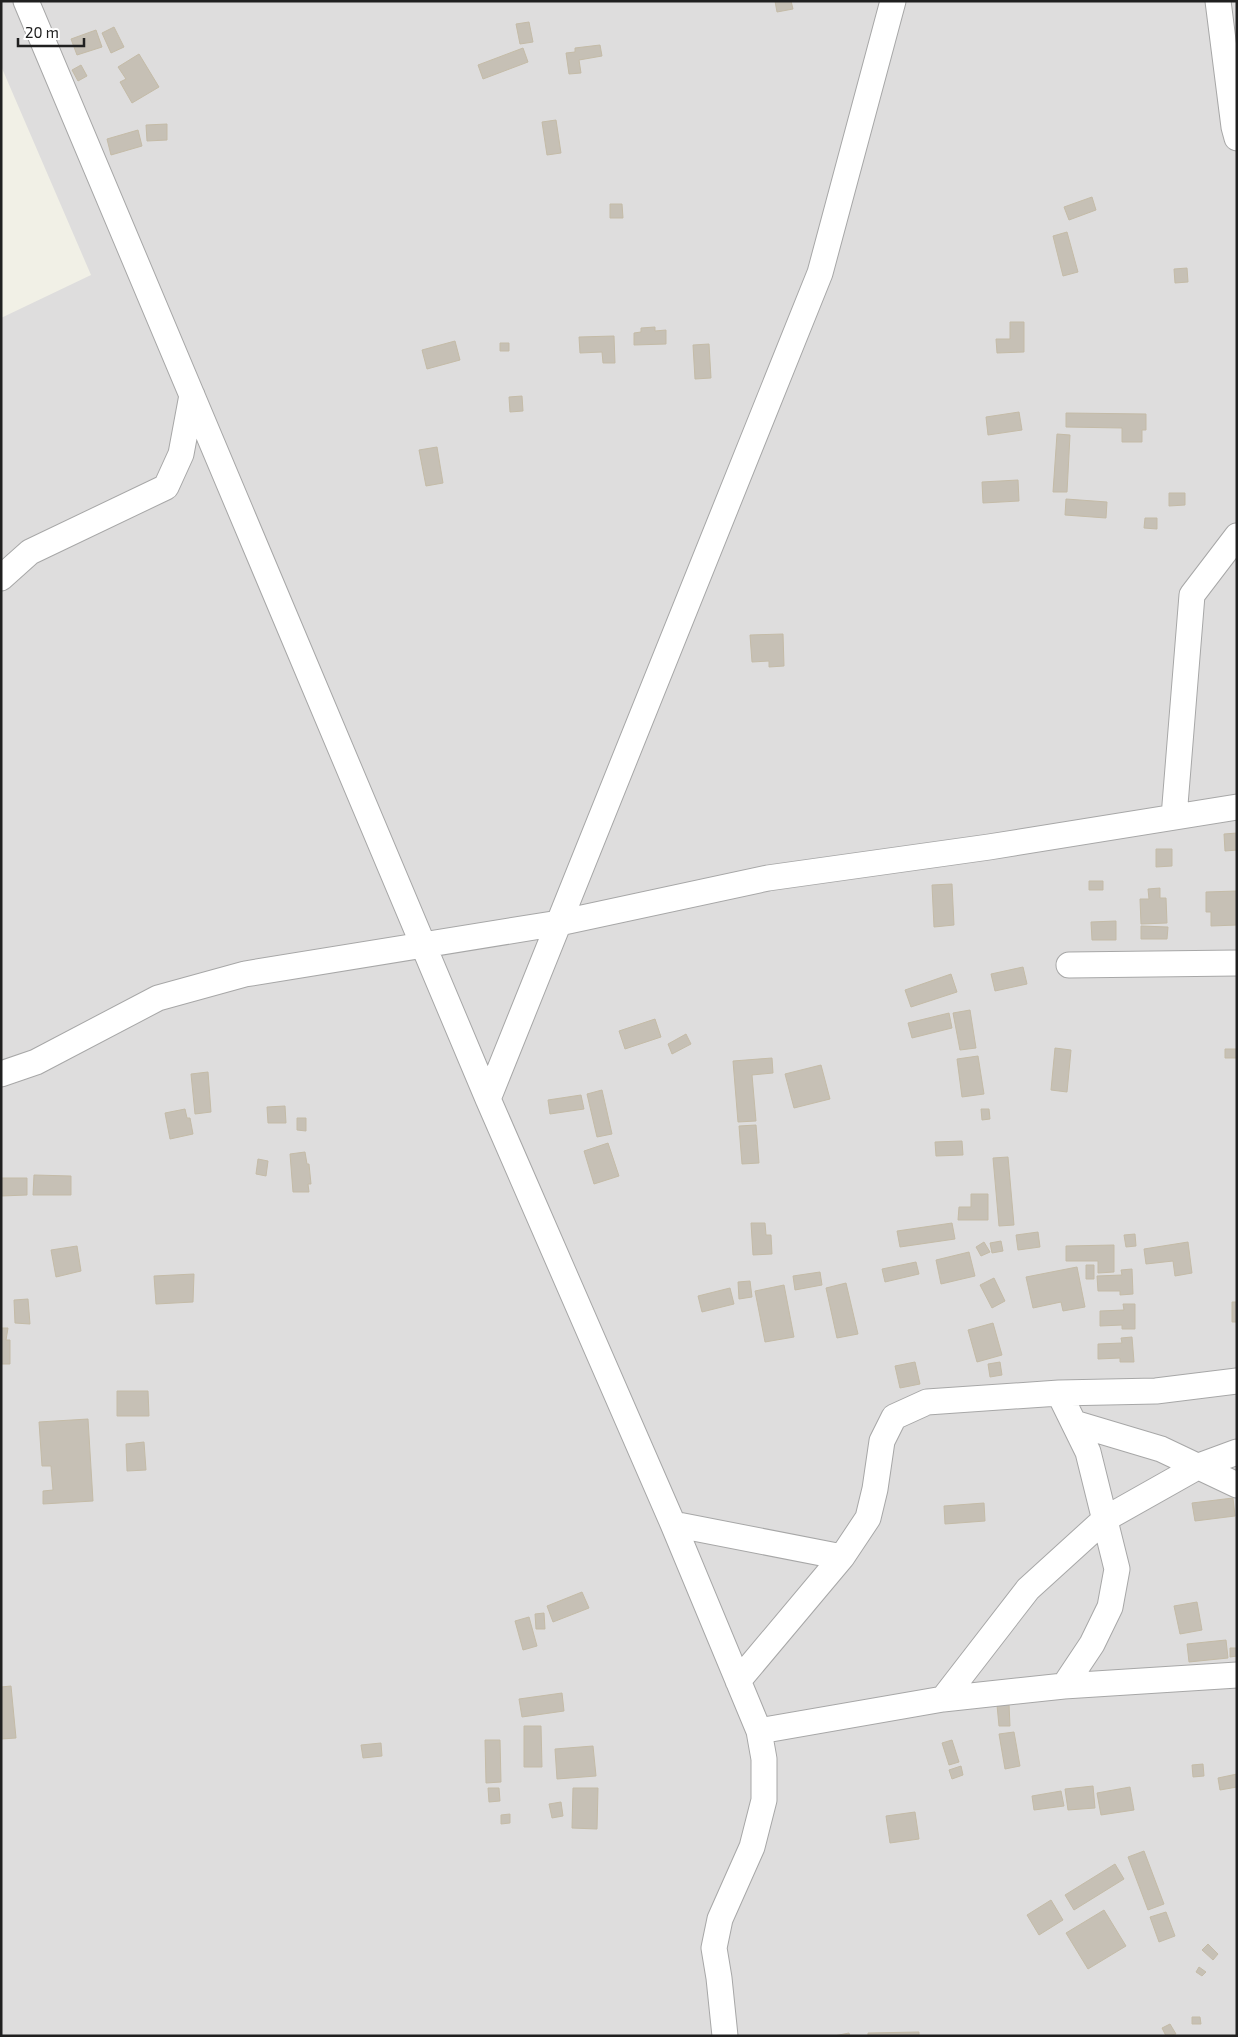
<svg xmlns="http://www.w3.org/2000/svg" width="1238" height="2037" viewBox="0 0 1238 2037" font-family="'Exo 2',sans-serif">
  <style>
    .residential { fill: #dedddd }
    .building { fill: #c6c0b5; stroke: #c4bba7 }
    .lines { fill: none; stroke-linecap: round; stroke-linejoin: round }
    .minor-casing { stroke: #a7a7a7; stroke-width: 27 }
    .minor { stroke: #fff; stroke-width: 25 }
  </style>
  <rect width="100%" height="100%" fill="#f1f0e6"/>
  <!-- residential -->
  <path class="residential" d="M 1,1 L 1237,1 L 1237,2036 L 1,2036 L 1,318 L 91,275 L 1,66 Z"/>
  <!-- building -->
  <path class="building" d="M 775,1 L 791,1 L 793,9 L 777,12 Z
    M 529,22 L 533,42 L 520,44 L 516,24 Z
    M 114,27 L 124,47 L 111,53 L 102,33 Z
    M 96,30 L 102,47 L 77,55 L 71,39 Z
    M 600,45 L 602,56 L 579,60 L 581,73 L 569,74 L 566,53 L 575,52 L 575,48 Z
    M 523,48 L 528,62 L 483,79 L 478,65 Z
    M 139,54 L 159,87 L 132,103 L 120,82 L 126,79 L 118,67 Z
    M 81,65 L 87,76 L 78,81 L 72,70 Z
    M 556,120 L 561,153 L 547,155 L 542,122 Z
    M 167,124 L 167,140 L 147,141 L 146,125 Z
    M 138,130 L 142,146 L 111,155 L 107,139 Z
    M 1092,197 L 1096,210 L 1069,220 L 1064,207 Z
    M 610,204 L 622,204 L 623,218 L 610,218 Z
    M 1067,232 L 1078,272 L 1063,276 L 1053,236 Z
    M 1187,268 L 1188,282 L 1175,283 L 1174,269 Z
    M 1010,322 L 1024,322 L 1024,352 L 997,353 L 996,339 L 1010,339 Z
    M 655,327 L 655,331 L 666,330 L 666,344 L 634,345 L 634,333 L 641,332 L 641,328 Z
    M 614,336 L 615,363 L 603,363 L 602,352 L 580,353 L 579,337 Z
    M 455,341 L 460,360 L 427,369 L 422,350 Z
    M 500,343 L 509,343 L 509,351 L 500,351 Z
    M 709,344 L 711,378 L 695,379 L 693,345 Z
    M 522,396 L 523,411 L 510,412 L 509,397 Z
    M 1019,412 L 1022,430 L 988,435 L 986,417 Z
    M 1066,413 L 1146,414 L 1146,430 L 1142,430 L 1142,442 L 1122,442 L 1122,428 L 1066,427 Z
    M 1057,434 L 1070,435 L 1067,492 L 1053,492 Z
    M 437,447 L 443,483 L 426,486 L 419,450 Z
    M 1018,480 L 1019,501 L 983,503 L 982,482 Z
    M 1169,493 L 1185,493 L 1185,505 L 1169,506 Z
    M 1066,499 L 1107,502 L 1106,518 L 1065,515 Z
    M 1145,518 L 1157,518 L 1157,529 L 1144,528 Z
    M 783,634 L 784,666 L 769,667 L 769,661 L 752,662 L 750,635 Z
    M 1237,833 L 1237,850 L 1225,851 L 1224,834 Z
    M 1156,849 L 1172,849 L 1172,866 L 1156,867 Z
    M 1089,881 L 1103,881 L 1103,890 L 1089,890 Z
    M 952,884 L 954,925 L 934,927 L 932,885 Z
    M 1160,888 L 1160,898 L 1166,898 L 1167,923 L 1141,924 L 1140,899 L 1149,899 L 1148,889 Z
    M 1237,891 L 1237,925 L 1211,926 L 1211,912 L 1206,912 L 1206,892 Z
    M 1116,921 L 1116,940 L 1092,940 L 1091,922 Z
    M 1141,926 L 1168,927 L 1167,939 L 1141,939 Z
    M 1023,967 L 1027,984 L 995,991 L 991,974 Z
    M 951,974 L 957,992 L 911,1007 L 905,990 Z
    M 970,1010 L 976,1048 L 960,1050 L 953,1013 Z
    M 949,1013 L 952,1028 L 912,1038 L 908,1023 Z
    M 655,1019 L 661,1037 L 625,1049 L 619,1031 Z
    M 686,1034 L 691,1044 L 672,1054 L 668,1044 Z
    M 1055,1048 L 1071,1050 L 1067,1092 L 1051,1090 Z
    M 1225,1049 L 1237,1049 L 1237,1058 L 1225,1058 Z
    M 978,1056 L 984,1094 L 962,1097 L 957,1059 Z
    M 772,1058 L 773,1073 L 752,1075 L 756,1121 L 738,1122 L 733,1061 Z
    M 821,1065 L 830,1099 L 794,1108 L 785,1074 Z
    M 208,1072 L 211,1112 L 195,1114 L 191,1074 Z
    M 602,1090 L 612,1134 L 597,1137 L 587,1094 Z
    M 581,1095 L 584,1109 L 550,1114 L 548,1100 Z
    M 285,1106 L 286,1123 L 268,1123 L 267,1107 Z
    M 185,1109 L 187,1118 L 190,1118 L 193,1134 L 170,1139 L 165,1113 Z
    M 981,1109 L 989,1109 L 990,1119 L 982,1120 Z
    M 297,1118 L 306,1118 L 306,1131 L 297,1130 Z
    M 756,1125 L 759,1163 L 742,1164 L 739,1126 Z
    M 962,1141 L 963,1155 L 936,1156 L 935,1142 Z
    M 608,1143 L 619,1176 L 594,1184 L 584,1151 Z
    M 305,1152 L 307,1164 L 309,1164 L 311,1184 L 308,1184 L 309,1192 L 293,1192 L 290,1154 Z
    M 1008,1157 L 1014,1225 L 999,1226 L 993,1158 Z
    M 258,1159 L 268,1161 L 266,1176 L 256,1174 Z
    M 34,1175 L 71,1176 L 71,1195 L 33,1195 Z
    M 1,1178 L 27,1178 L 27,1195 L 1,1196 Z
    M 971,1194 L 988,1194 L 988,1220 L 958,1220 L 959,1207 L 971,1207 Z
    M 751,1223 L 765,1223 L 766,1235 L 771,1235 L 772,1254 L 753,1255 Z
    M 952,1223 L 955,1239 L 900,1247 L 897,1231 Z
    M 1038,1232 L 1040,1247 L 1018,1250 L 1016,1235 Z
    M 1135,1234 L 1136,1246 L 1126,1247 L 1124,1235 Z
    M 1001,1241 L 1003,1251 L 992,1253 L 990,1243 Z
    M 984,1242 L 990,1252 L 981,1256 L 976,1247 Z
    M 1188,1242 L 1192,1273 L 1175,1276 L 1173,1261 L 1146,1264 L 1144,1249 Z
    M 1114,1245 L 1114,1272 L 1098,1273 L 1098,1261 L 1066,1261 L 1066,1246 Z
    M 77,1246 L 81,1271 L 56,1277 L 51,1250 Z
    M 969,1252 L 975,1276 L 941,1284 L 936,1260 Z
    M 916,1262 L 919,1274 L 885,1282 L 882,1269 Z
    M 1086,1265 L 1094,1265 L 1094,1279 L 1086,1279 Z
    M 1077,1267 L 1085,1307 L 1063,1311 L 1061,1302 L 1033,1308 L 1026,1277 Z
    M 1132,1269 L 1133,1294 L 1120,1295 L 1120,1291 L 1098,1291 L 1097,1276 L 1122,1275 L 1121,1270 Z
    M 820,1272 L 822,1285 L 795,1290 L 793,1276 Z
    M 194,1274 L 193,1302 L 156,1304 L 154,1276 Z
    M 994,1278 L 1005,1301 L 992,1308 L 980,1285 Z
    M 750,1281 L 752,1297 L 739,1299 L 738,1282 Z
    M 846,1283 L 858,1334 L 837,1338 L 826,1288 Z
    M 784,1285 L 794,1337 L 765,1342 L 755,1291 Z
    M 730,1288 L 734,1304 L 702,1312 L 698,1296 Z
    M 28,1299 L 30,1324 L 15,1323 L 14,1300 Z
    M 1232,1302 L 1237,1302 L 1237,1322 L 1232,1322 Z
    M 1123,1304 L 1135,1304 L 1135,1329 L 1122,1329 L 1122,1325 L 1100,1326 L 1100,1311 L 1124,1310 Z
    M 993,1323 L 1002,1355 L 977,1362 L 968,1330 Z
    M 1,1328 L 8,1328 L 6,1340 L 10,1340 L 10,1364 L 1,1364 Z
    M 1132,1337 L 1134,1362 L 1120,1362 L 1120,1358 L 1098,1359 L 1098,1344 L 1122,1343 L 1121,1338 Z
    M 915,1362 L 920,1384 L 900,1388 L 895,1366 Z
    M 1000,1362 L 1002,1375 L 990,1377 L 988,1364 Z
    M 117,1391 L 148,1391 L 149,1416 L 117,1416 Z
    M 88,1419 L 93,1501 L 43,1504 L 43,1491 L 53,1490 L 51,1466 L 42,1466 L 39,1422 Z
    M 144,1442 L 146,1470 L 127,1471 L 126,1444 Z
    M 1233,1498 L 1235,1516 L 1195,1521 L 1192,1503 Z
    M 984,1503 L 985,1521 L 945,1524 L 944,1506 Z
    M 582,1592 L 589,1608 L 553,1622 L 547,1606 Z
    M 1197,1602 L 1202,1630 L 1180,1634 L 1174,1606 Z
    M 544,1613 L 545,1629 L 536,1629 L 535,1614 Z
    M 529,1617 L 537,1646 L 523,1650 L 515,1621 Z
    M 1226,1640 L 1228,1658 L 1189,1662 L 1187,1644 Z
    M 1230,1648 L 1237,1648 L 1237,1656 L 1230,1657 Z
    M 11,1686 L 16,1738 L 1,1739 L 1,1687 Z
    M 562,1693 L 564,1711 L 522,1717 L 519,1699 Z
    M 1009,1704 L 1010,1726 L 999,1726 L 997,1705 Z
    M 524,1726 L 541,1726 L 542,1767 L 524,1767 Z
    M 1014,1732 L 1020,1766 L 1005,1769 L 999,1734 Z
    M 485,1740 L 500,1740 L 501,1782 L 486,1783 Z
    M 952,1740 L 959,1762 L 949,1765 L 942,1743 Z
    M 381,1743 L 382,1756 L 363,1758 L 361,1745 Z
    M 593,1746 L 596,1776 L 557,1779 L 555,1749 Z
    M 1203,1764 L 1204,1776 L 1193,1777 L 1192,1765 Z
    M 961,1766 L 963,1775 L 952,1779 L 949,1770 Z
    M 1237,1774 L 1237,1787 L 1220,1790 L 1218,1778 Z
    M 1093,1786 L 1095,1808 L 1068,1810 L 1065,1789 Z
    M 1130,1787 L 1134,1810 L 1101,1815 L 1097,1793 Z
    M 488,1788 L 499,1788 L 500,1801 L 489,1802 Z
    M 573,1788 L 598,1788 L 597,1829 L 572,1828 Z
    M 1061,1791 L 1064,1806 L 1034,1810 L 1032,1796 Z
    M 561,1802 L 563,1816 L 552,1818 L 549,1804 Z
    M 915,1812 L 919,1839 L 890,1843 L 886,1816 Z
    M 510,1814 L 510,1823 L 501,1824 L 501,1815 Z
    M 1144,1851 L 1164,1904 L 1148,1910 L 1128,1857 Z
    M 1115,1864 L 1124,1879 L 1074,1910 L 1065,1895 Z
    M 1051,1900 L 1063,1920 L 1039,1935 L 1027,1915 Z
    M 1104,1910 L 1126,1946 L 1088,1969 L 1066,1933 Z
    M 1166,1912 L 1175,1936 L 1159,1942 L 1150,1917 Z
    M 1208,1944 L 1218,1954 L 1213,1960 L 1202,1950 Z
    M 1199,1967 L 1206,1972 L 1202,1976 L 1196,1972 Z
    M 1192,2017 L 1200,2017 L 1201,2024 L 1192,2024 Z
    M 1170,2024 L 1176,2034 L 1166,2036 L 1162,2028 Z
    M 919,2032 L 919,2036 L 868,2036 L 868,2033 Z
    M 849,2033 L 850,2036 L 834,2036 Z"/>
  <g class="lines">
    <!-- minor casing -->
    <g class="minor-casing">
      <path id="minor" d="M 26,1 L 488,1099 L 673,1524 L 759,1731 L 764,1759 L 764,1800 L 752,1847 L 720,1919 L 714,1948 L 719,1978 L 725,2036
        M 1218,1 L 1234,127 L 1237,138
        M 1,578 L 30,552 L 166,487 L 181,454 L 192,395
        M 1174,817 L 1192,595 L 1237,536
        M 1069,965 L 1237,963
        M 1,1074 L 36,1062 L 158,998 L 245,974 L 559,923 L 768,878 L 989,847 L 1237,807
        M 488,1099 L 820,273 L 893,1
        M 1059,1393 L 1088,1452 L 1117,1569 L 1110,1607 L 1092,1644 L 1064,1686
        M 1074,1423 L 1161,1449 L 1237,1485
        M 673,1524 L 842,1557 L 868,1518 L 875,1489 L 882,1441 L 894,1417 L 927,1402 L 1059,1393 L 1156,1391 L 1237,1381
        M 738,1681 L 842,1557
        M 943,1699 L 1028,1589 L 1105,1519 L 1199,1466 L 1237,1452
        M 759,1731 L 943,1699 L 1064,1686 L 1237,1675"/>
    </g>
    <!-- minor -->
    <use href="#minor" class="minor"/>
  </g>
  <!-- border -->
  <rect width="1238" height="2037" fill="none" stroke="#202020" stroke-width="5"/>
  <!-- scale -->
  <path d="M18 38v8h66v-8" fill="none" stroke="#202020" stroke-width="2.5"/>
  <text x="25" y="38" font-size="15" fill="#202020" stroke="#ffffff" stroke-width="4" paint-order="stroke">20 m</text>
</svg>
